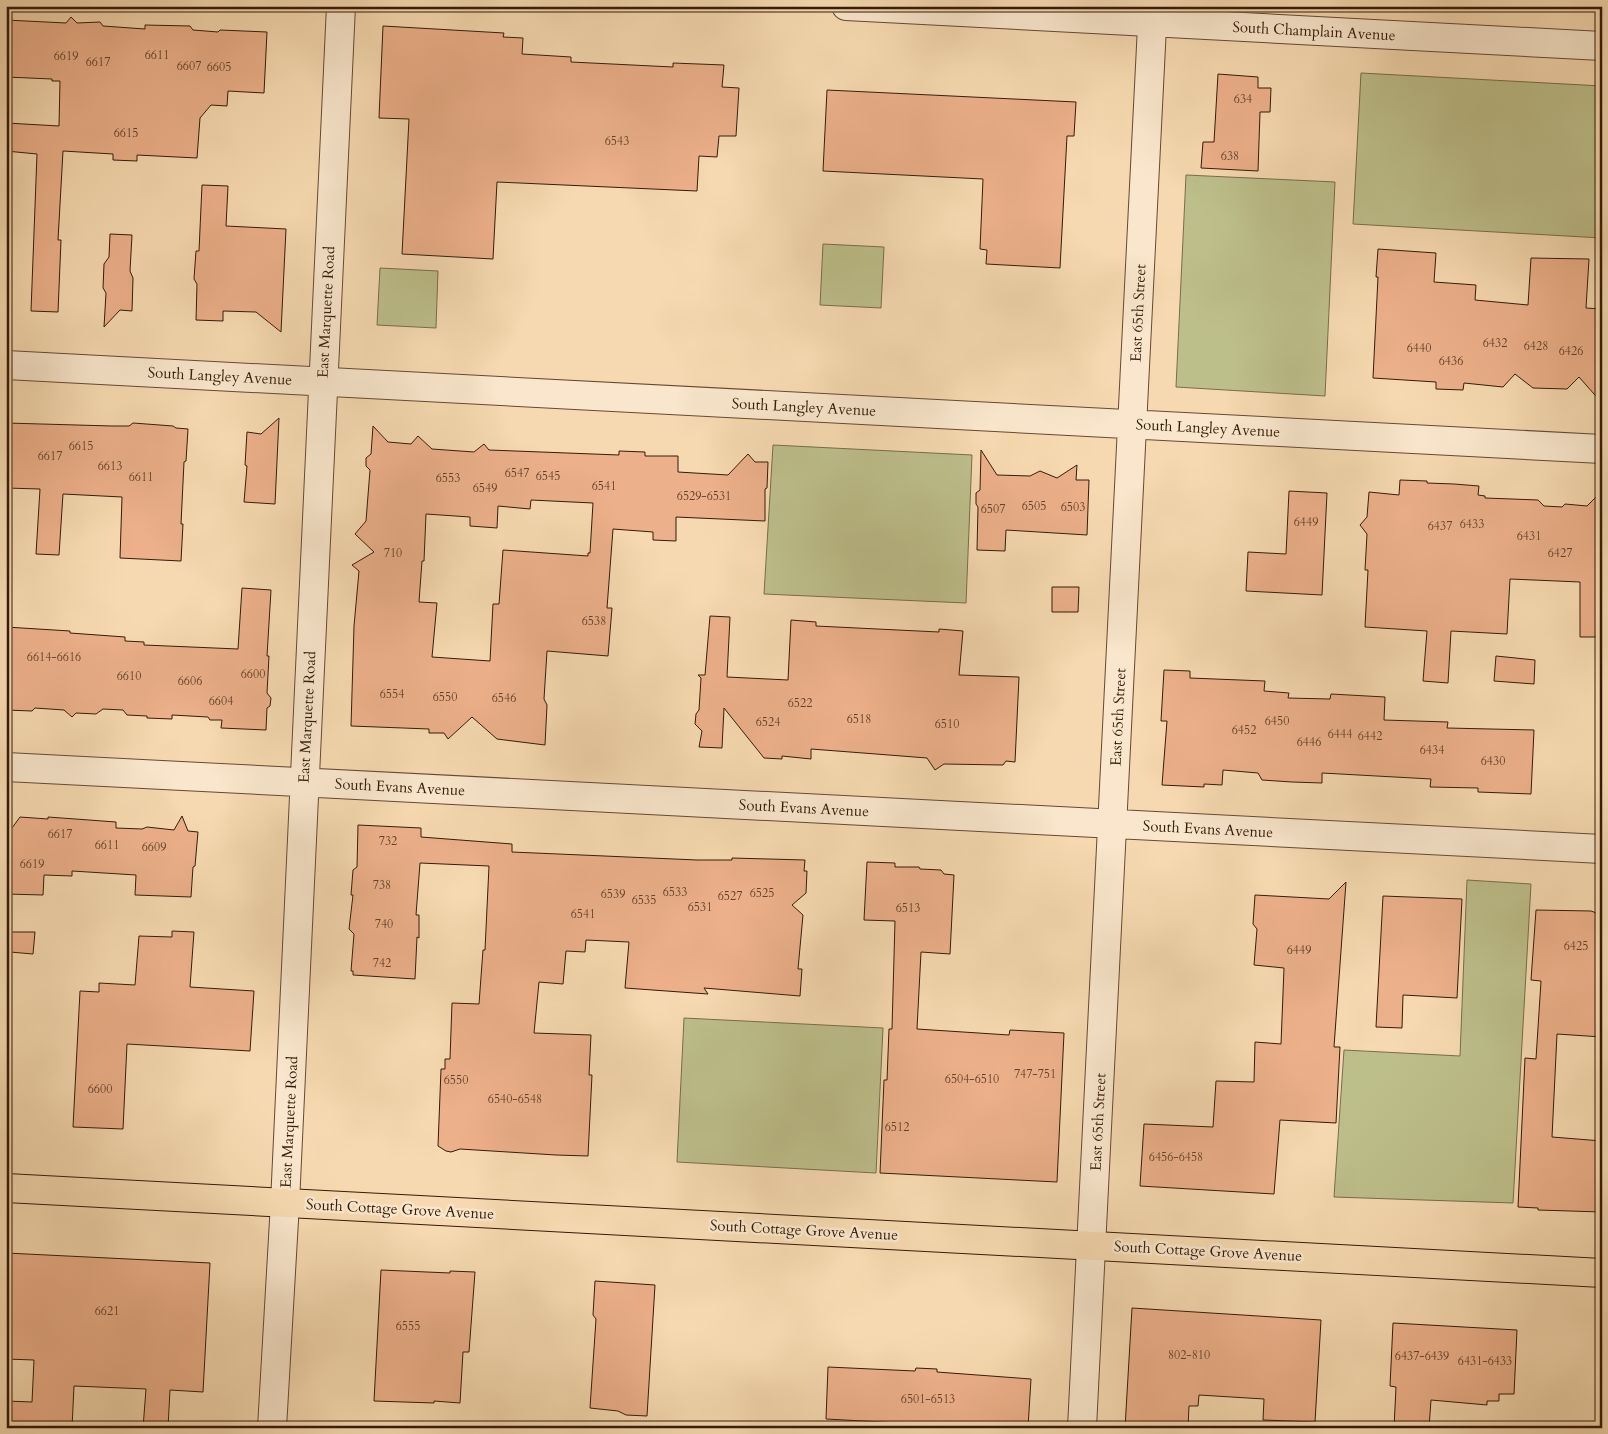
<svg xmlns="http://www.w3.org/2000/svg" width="1608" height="1434" viewBox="0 0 1608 1434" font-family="Cardo,serif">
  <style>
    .green { fill: #bdbf8b; stroke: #796d4a }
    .building { fill: #ecb08a; stroke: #351b09; fill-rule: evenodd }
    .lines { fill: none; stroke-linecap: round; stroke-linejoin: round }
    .minor-casing { stroke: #654a33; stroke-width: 30 }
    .major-casing { stroke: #351b09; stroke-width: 30 }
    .minor { stroke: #f9e6cc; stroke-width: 28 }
    .major { stroke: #f6d9b0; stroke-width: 28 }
    .labels { text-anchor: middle; stroke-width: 5; stroke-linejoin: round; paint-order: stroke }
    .number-label { font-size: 12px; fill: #634029 }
    .street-label { font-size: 15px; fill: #351b09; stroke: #f9e6cc }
  </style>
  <rect width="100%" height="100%" fill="#f6d9b0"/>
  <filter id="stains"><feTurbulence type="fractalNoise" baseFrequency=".004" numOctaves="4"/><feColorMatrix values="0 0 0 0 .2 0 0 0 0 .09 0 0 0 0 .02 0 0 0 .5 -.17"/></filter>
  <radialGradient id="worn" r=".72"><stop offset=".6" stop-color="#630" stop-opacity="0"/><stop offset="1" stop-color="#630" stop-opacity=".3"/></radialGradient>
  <!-- green -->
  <path class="green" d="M 1361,73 L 1602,86 L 1602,238 L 1353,224 Z
    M 1186,175 L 1335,182 L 1325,396 L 1176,387 Z
    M 823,244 L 884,247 L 881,308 L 820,305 Z
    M 380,268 L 438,271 L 436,328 L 377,325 Z
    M 773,445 L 972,455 L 966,603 L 764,594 Z
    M 1467,880 L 1531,884 L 1513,1203 L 1334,1197 L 1344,1050 L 1460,1056 Z
    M 684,1018 L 883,1028 L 876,1173 L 677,1162 Z"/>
  <!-- building -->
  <path class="building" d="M 71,17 L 77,23 L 100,22 L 103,26 L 145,29 L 145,25 L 190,26 L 193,30 L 218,32 L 220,30 L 267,32 L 264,93 L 228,91 L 227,106 L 211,105 L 200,118 L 197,158 L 137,155 L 137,161 L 113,160 L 113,154 L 63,151 L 58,240 L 61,240 L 58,312 L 31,311 L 37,154 L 6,151 L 6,123 L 59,126 L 60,81 L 52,81 L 52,79 L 6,77 L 6,20 L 66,23 Z
    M 383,26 L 504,33 L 503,37 L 523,38 L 522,54 L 571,57 L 571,62 L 673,67 L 673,63 L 724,65 L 722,87 L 739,88 L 736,136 L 719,136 L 717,157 L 699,156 L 697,191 L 497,182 L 493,259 L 402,254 L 409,119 L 379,118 Z
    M 1218,74 L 1258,77 L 1258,88 L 1271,88 L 1270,112 L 1260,112 L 1258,171 L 1201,168 L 1203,142 L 1214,142 Z
    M 827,90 L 1076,102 L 1074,136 L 1067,136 L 1060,268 L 986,264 L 987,250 L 980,249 L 983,179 L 823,171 Z
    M 202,185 L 228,186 L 226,226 L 286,229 L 281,332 L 256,312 L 223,311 L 223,321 L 196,320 L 197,284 L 194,279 L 196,251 L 199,251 Z
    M 110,234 L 132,235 L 130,271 L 133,278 L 132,311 L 120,310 L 104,327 L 106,293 L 103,288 L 104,264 L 109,257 Z
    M 1378,249 L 1436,253 L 1434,282 L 1476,285 L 1475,300 L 1528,305 L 1531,258 L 1589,259 L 1586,308 L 1602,309 L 1602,403 L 1579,377 L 1567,389 L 1533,388 L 1515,374 L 1503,387 L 1464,383 L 1463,390 L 1436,389 L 1436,382 L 1373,378 L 1378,277 L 1376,277 Z
    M 279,418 L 275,504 L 244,502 L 247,466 L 245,465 L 247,432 L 261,434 Z
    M 6,423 L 112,426 L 129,426 L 133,423 L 173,426 L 176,428 L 188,429 L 186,461 L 184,462 L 181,524 L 183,524 L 181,561 L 120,558 L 122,497 L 63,494 L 59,555 L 36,554 L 40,489 L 6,488 Z
    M 373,426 L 388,442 L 411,444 L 418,436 L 432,449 L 474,452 L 484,444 L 489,450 L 619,455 L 619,451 L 645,452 L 645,456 L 678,456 L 678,472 L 728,475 L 748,454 L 755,462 L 768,462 L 767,488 L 765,489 L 765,521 L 676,517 L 676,541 L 653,540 L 653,532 L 613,529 L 607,608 L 612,608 L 608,656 L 547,651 L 544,699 L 547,705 L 545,745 L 497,739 L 472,717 L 448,739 L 444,733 L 429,733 L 429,729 L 351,726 L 354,626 L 359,571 L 352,565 L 374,552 L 355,534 L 366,521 L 370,470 L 366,466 L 366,458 L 371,454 ZM 531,500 L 593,503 L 590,553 L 588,553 L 588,556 L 503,550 L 499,604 L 493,604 L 490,661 L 432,657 L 437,603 L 419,602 L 422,561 L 424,561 L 426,514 L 470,517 L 470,526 L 497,528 L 498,506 L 530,509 Z
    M 981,450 L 997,475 L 1030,476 L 1040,471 L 1057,478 L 1077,465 L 1076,480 L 1089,480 L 1087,535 L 1006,530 L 1005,551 L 977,550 L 978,507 L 976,504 L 976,493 L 980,490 Z
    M 1400,480 L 1427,481 L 1427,483 L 1454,484 L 1479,486 L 1478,495 L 1485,496 L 1485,498 L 1538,500 L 1544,506 L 1562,507 L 1565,504 L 1587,506 L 1602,491 L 1602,637 L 1580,637 L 1580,582 L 1510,579 L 1507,634 L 1451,631 L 1448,683 L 1423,681 L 1427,631 L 1365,627 L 1368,570 L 1365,570 L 1367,534 L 1360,525 L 1367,517 L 1369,492 L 1399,495 Z
    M 1289,491 L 1327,493 L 1322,595 L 1246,591 L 1248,552 L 1286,554 Z
    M 1052,587 L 1079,587 L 1078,612 L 1052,612 Z
    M 242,588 L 271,590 L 267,656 L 269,656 L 267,693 L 271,698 L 270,706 L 267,708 L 266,730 L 221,728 L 222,720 L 210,720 L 208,717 L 172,715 L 172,719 L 147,718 L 147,716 L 127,715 L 123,710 L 103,709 L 96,714 L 76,713 L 72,717 L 64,710 L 35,708 L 32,711 L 6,710 L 6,627 L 70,631 L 70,633 L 125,637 L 125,641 L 144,642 L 144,645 L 238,649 Z
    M 710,616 L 730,617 L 727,677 L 788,680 L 791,620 L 816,622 L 816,626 L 939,632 L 939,629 L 963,631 L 959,675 L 1019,677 L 1015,762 L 1006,761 L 1003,765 L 944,764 L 935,770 L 927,758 L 876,754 L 811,749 L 811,759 L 782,756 L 782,759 L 764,758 L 724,708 L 722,748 L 699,747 L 702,731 L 695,724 L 696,714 L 699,710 L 701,678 L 698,675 L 705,675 Z
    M 1496,656 L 1535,660 L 1534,684 L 1494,681 Z
    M 1164,670 L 1190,671 L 1190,678 L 1265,681 L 1264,691 L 1289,693 L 1288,698 L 1330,699 L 1331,694 L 1385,697 L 1384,720 L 1448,722 L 1447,728 L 1534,730 L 1531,794 L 1478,792 L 1478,788 L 1430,787 L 1431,779 L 1322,773 L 1322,783 L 1292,782 L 1262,780 L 1258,773 L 1223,770 L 1222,785 L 1204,784 L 1204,787 L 1162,785 L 1167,721 L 1161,721 Z
    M 182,816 L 188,831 L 198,832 L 195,866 L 193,867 L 191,897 L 135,895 L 136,875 L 72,871 L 72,876 L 44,875 L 43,895 L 6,894 L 6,828 L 12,828 L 20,817 L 48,819 L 48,817 L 116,822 L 116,828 L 142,829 L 147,827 L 174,830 Z
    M 358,825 L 421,828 L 421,837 L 512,844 L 512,852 L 697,860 L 732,860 L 732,858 L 805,860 L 804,871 L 807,871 L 806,893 L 792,905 L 803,915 L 798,969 L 802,969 L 800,996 L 704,988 L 708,994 L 625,988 L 629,942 L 586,940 L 585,952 L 566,951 L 563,984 L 539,982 L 534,1033 L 591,1035 L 589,1075 L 592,1075 L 588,1156 L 556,1155 L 460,1149 L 451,1152 L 446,1151 L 438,1146 L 441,1069 L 445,1069 L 445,1059 L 450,1059 L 452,1003 L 479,1004 L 483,950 L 485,950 L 489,866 L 420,863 L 416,915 L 419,915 L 419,938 L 417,937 L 415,979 L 353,975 L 353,971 L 351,971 L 354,934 L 349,929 L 353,895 L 351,895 L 353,870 L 357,867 Z
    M 867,862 L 895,863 L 895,867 L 919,867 L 920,869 L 941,870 L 944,874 L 954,875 L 950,954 L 921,952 L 917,1029 L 1009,1035 L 1010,1030 L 1064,1033 L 1057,1182 L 880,1173 L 884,1080 L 887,1080 L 889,1029 L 892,1029 L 895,921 L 864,920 Z
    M 1346,882 L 1334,1047 L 1340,1047 L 1336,1123 L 1280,1120 L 1274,1194 L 1140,1186 L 1144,1124 L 1213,1127 L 1216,1081 L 1254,1082 L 1255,1042 L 1281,1044 L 1284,968 L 1254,965 L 1257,929 L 1253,924 L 1255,895 L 1329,899 Z
    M 1383,896 L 1462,899 L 1457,998 L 1403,995 L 1402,1028 L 1376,1027 Z
    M 1536,910 L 1591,911 L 1602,915 L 1602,1037 L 1557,1034 L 1552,1137 L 1602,1141 L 1602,1212 L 1538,1210 L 1538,1208 L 1518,1207 L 1525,1058 L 1536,1059 L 1541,981 L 1531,980 Z
    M 172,931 L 194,932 L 190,987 L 254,991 L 250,1051 L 127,1044 L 123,1129 L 73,1127 L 80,991 L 99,992 L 99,983 L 135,985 L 139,936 L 172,937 Z
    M 11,932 L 35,932 L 33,954 L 10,952 Z
    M 6,1253 L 210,1263 L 203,1392 L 170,1390 L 168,1428 L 143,1428 L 146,1389 L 74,1386 L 72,1428 L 6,1428 L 6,1401 L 32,1402 L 34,1360 L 6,1359 Z
    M 381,1270 L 450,1273 L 450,1271 L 475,1272 L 469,1352 L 463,1352 L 460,1403 L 434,1401 L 434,1403 L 374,1401 Z
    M 595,1281 L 655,1285 L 647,1416 L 626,1415 L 618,1411 L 590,1408 L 596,1319 L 593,1315 Z
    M 1132,1308 L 1321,1320 L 1315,1422 L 1263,1420 L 1264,1399 L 1199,1395 L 1198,1406 L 1189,1406 L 1188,1428 L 1125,1428 Z
    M 1393,1323 L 1517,1330 L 1514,1394 L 1499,1394 L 1499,1401 L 1487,1401 L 1487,1405 L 1431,1400 L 1429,1428 L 1394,1428 L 1396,1387 L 1390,1386 Z
    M 828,1367 L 915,1371 L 916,1368 L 937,1369 L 937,1372 L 1031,1379 L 1028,1428 L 992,1428 L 826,1419 Z"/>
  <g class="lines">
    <!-- minor casing -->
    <g class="minor-casing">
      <path id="minor" d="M 846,6 L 1602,46
        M 6,365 L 1602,449
        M 6,767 L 1602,849
        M 272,1428 L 285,1203 L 341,6
        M 1082,1428 L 1153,6"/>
    </g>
    <!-- major casing -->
    <g class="major-casing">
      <path id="major" d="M 6,1188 L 1602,1273"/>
    </g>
    <!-- minor -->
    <use href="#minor" class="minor"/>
    <!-- major -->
    <use href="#major" class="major"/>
  </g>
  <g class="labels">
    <!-- number labels -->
    <g class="number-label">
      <text x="157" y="59">6611</text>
      <text x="66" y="60">6619</text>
      <text x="98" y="66">6617</text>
      <text x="189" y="70">6607</text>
      <text x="219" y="71">6605</text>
      <text x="1243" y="103">634</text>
      <text x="126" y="137">6615</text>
      <text x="617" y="145">6543</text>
      <text x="1230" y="160">638</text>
      <text x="1495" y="347">6432</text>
      <text x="1536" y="350">6428</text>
      <text x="1419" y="352">6440</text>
      <text x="1571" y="355">6426</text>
      <text x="1451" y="365">6436</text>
      <text x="81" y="450">6615</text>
      <text x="50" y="460">6617</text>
      <text x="110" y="470">6613</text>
      <text x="517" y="477">6547</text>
      <text x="548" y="480">6545</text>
      <text x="141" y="481">6611</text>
      <text x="448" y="482">6553</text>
      <text x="604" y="490">6541</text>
      <text x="485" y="492">6549</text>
      <text x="704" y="500">6529-6531</text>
      <text x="1034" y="510">6505</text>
      <text x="1073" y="511">6503</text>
      <text x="993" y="513">6507</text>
      <text x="1306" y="526">6449</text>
      <text x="1472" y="528">6433</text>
      <text x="1440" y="530">6437</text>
      <text x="1529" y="540">6431</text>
      <text x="393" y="557">710</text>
      <text x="1560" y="557">6427</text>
      <text x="594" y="625">6538</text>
      <text x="54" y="661">6614-6616</text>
      <text x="253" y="678">6600</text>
      <text x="129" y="680">6610</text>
      <text x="190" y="685">6606</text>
      <text x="392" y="698">6554</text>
      <text x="445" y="701">6550</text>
      <text x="504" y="702">6546</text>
      <text x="221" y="705">6604</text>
      <text x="800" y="707">6522</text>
      <text x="859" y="723">6518</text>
      <text x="1277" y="725">6450</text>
      <text x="768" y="726">6524</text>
      <text x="947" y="728">6510</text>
      <text x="1244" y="734">6452</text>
      <text x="1340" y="738">6444</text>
      <text x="1370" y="740">6442</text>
      <text x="1309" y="746">6446</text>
      <text x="1432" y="754">6434</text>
      <text x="1493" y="765">6430</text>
      <text x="60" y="838">6617</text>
      <text x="388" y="845">732</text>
      <text x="107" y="849">6611</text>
      <text x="154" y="851">6609</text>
      <text x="32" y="868">6619</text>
      <text x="382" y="889">738</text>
      <text x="675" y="896">6533</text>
      <text x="762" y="897">6525</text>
      <text x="613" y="898">6539</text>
      <text x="730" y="900">6527</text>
      <text x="644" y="904">6535</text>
      <text x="700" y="911">6531</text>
      <text x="908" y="912">6513</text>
      <text x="583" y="918">6541</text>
      <text x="384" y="928">740</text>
      <text x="1576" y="950">6425</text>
      <text x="1299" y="954">6449</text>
      <text x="382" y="967">742</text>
      <text x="1035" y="1078">747-751</text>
      <text x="972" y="1083">6504-6510</text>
      <text x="456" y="1084">6550</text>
      <text x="100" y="1093">6600</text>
      <text x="515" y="1103">6540-6548</text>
      <text x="897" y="1131">6512</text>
      <text x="1176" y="1161">6456-6458</text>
      <text x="107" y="1315">6621</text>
      <text x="408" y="1330">6555</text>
      <text x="1189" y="1359">802-810</text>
      <text x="1422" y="1360">6437-6439</text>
      <text x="1485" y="1365">6431-6433</text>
      <text x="928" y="1403">6501-6513</text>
    </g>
    <!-- street labels -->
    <g class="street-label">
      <text transform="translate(1314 31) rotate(3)" y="5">South Champlain Avenue</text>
      <text transform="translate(326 312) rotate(-87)" y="5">East Marquette Road</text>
      <text transform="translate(1138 313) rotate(-87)" y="5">East 65th Street</text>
      <text transform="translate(220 376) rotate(3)" y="5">South Langley Avenue</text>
      <text transform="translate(804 407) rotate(3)" y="5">South Langley Avenue</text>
      <text transform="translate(1208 428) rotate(3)" y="5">South Langley Avenue</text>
      <text transform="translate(307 717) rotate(-87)" y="5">East Marquette Road</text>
      <text transform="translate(1118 717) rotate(-87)" y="5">East 65th Street</text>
      <text transform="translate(400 787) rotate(3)" y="5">South Evans Avenue</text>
      <text transform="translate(804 808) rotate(3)" y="5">South Evans Avenue</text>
      <text transform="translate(1208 829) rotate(3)" y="5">South Evans Avenue</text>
      <text transform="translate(289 1122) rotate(-87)" y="5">East Marquette Road</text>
      <text transform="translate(1098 1122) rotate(-87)" y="5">East 65th Street</text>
      <text transform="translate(400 1209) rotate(3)" y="5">South Cottage Grove Avenue</text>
      <text transform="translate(804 1230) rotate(3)" y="5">South Cottage Grove Avenue</text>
      <text transform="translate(1208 1251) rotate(3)" y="5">South Cottage Grove Avenue</text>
    </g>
  </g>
  <!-- margin -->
  <rect width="1608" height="1434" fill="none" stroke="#f6d9b0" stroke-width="25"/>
  <rect x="8" y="8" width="1593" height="1419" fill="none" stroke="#351b09" stroke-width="2.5"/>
  <rect x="12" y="12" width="1583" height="1409" fill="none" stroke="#351b09"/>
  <rect width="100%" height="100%" filter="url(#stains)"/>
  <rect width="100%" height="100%" fill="url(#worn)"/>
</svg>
